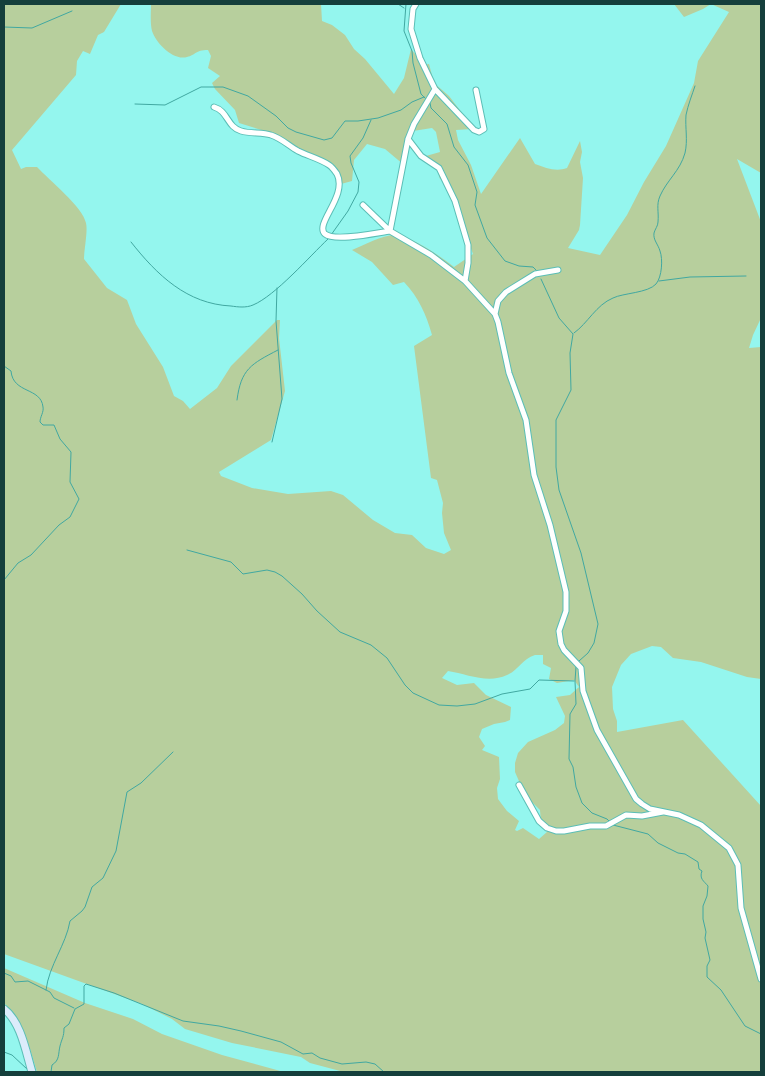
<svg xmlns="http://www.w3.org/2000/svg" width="765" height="1076" viewBox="0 0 765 1076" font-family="'Noto Sans',sans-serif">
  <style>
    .green { fill: #b7cf9d; fill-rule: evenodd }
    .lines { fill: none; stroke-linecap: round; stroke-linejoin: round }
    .stream { stroke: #41a8a1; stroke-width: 1 }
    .street-casing { stroke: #5bbeb6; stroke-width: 7 }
    .secondary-casing { stroke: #5bbeb6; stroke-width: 9 }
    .street { stroke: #fff; stroke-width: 5 }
    .secondary { stroke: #dcecfb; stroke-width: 7 }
  </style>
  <rect width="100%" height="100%" fill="#94f6ee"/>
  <!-- green -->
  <path class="green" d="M 4,4 L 121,4 L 104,32 L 98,35 L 90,54 L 83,51 L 77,61 L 76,75 L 12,150 L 21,169 L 26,167 L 37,167 C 49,180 83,207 86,223 C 88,231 84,250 84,259 L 107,288 L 127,300 L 136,324 L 163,367 L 174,396 L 183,401 L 190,409 L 217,388 L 231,366 L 277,320 L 280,320 L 279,338 L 285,391 L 271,440 L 219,472 L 221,476 L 252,488 L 288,494 L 331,491 L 343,495 L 373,520 L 395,533 L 412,535 L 426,548 L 444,554 L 451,550 L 444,533 L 442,513 L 443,503 L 437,480 L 431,478 L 414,346 L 432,335 C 426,314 419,298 404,282 L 393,285 L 372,262 L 352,250 C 364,245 384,234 396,235 C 414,238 440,256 454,267 L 473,254 L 446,181 L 440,179 L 436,165 L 428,165 L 426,156 L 440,152 L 436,132 L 432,128 L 413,131 L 408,139 L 404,165 L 385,149 L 367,144 L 354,160 L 352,181 L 341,184 L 332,165 L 306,153 L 274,134 L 239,123 L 235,110 L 215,89 L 212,83 L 220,76 L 208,68 L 211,56 L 208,50 C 195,50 196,55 187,57 C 173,61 156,43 152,31 C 150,23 151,12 151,4 L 321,4 L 322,21 L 332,25 L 345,35 L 354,49 L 365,59 L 394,94 L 404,78 L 411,49 L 424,65 L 429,64 L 434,83 L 449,96 L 472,126 L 472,129 L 456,130 L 458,140 L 471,165 L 481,194 L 520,138 L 535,164 C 546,168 556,172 567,168 L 580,141 L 582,152 L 580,162 L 583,178 L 580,225 L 579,230 L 568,248 L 600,255 L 627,215 L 644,182 L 666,146 L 694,83 L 698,61 L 729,12 L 711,4 L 761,4 L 761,173 L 737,159 L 761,222 L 761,318 L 753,335 L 749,348 L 761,347 L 761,679 L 747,677 L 701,662 L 673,658 L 661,647 L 652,646 L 631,654 L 621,665 L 612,687 L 613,709 L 617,721 L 617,732 L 683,720 L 761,806 L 761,1072 L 344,1072 L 310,1063 L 301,1057 L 232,1043 L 185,1029 L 172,1019 L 142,1004 L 4,954 ZM 535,655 L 543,655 L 543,664 L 551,668 L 549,679 L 557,683 L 574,680 L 579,687 L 570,695 L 556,697 L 565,716 L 564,723 L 555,730 L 528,742 L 518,753 L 515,763 L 515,772 L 525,795 L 540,810 L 541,822 L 547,832 L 539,839 L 523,828 L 517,831 L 515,830 L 519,821 L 507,811 L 498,799 L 497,788 L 500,779 L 499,757 L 482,750 L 485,746 L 479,737 L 482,729 L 494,724 L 505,722 L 510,720 L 511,707 L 486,695 L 474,683 L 457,685 L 442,678 L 448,671 C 467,674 488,684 507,675 C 519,670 522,659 535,655 Z
    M 674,4 L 711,4 L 703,9 L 684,17 Z
    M 4,968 L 85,1003 L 133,1019 L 162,1034 L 222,1055 L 284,1072 L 37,1072 C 30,1048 23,1021 4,1003 Z"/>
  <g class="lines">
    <!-- stream -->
    <path class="stream" d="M 398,4 L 404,8
      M 406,4 L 404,31 L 412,51 L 413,63 L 421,94 L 427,100
      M 4,27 L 32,28 L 72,11
      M 430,103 L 431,108 L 447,124 L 454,147 L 468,165 L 477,192 L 475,205 L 487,238 L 505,261 L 519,266 L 533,267 L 537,271
      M 135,104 L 165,105 L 201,87 L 223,87 L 248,96 L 276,116 L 288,128 L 296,132 L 324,140 L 332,138 L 345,121 L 358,121 L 378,118 L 401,110 L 412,102 L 424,97
      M 331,235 L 348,211 L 358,192 L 359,182 L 351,163 L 350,156 L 363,138 L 371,120
      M 131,242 C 157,275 187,304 231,306 C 238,307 246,308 253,305 C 275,296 310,256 328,239
      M 541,279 L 559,318 L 573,334 L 570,353 L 571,390 L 556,420 L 556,467 L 559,490 L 581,553 L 598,624 L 594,643 L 588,653 L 579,661
      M 659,281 L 690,277 L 746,276
      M 574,333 C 588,323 596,305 613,298 C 623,293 648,293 656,284 C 662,277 663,259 660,251 C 658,244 653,240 654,233 C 655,229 658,226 658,222 C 659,212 656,205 660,196 C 667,180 680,171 685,153 C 688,140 685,128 686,115 C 688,105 692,95 695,86
      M 4,366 L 11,371 C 13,394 41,387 43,407 C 44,412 40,417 40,422 L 43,425 L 54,425 L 60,439 L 71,452 L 70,482 L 79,499 L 70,517 L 59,525 L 31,555 L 18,563 L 4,580
      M 237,400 C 241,369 251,364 278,350
      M 272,442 L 282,399 L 276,321 L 277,288
      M 187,550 L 231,562 L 243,574 L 267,570 L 275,572 L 282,576 L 302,594 L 317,611 L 340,632 L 371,645 L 387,658 L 405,685 L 413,693 L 439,705 L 457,706 L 475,704 L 502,694 L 530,689 L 539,680 L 574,681
      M 576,667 L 575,681 L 576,704 L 570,714 L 569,759 L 573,767 L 576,787 L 582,803 L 592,813 L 607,819 L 610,822
      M 613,825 L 648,834 L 658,843 L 678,853 L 685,854 L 698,862 L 699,869 L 702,871 C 699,879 704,881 708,886 L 707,896 L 703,906 L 703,919 L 706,932 L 705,938 L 710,960 L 707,966 L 707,977 L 721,990 L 745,1026 L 761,1034
      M 4,973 L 11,976 L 15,982 L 28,981 L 50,992 L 54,998 L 74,1008
      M 46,990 C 49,965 66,945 70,921 L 82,911 L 85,907 L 92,887 L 103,878 L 116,851 L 127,792 L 141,783 L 173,752
      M 4,1052 L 12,1055 L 27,1069
      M 51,1072 L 52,1065 C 60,1060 58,1054 60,1046 C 62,1038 64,1037 64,1028 L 69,1024 L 75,1009 L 84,1004 L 84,986 L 86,984 L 114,993 L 183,1021 L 219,1026 L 241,1031 L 281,1042 L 303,1054 L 312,1053 L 320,1058 L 342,1064 L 366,1062 L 375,1064 L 384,1072"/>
    <!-- street casing -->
    <g class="street-casing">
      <path id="street" d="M 416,4 L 413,9 L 411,29 L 420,58 L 435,89 L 474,130 L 479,132 L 484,129 L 476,90
        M 214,107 C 228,111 227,127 241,131 C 251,134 262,132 271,135 C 281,138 289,146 298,151 C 308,156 320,159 329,165 C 332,167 335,171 337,174 C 348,196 314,224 325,234 C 335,242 376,233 390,231 L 408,139 L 414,124 L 435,89
        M 408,139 L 421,156 L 439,168 L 455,201 L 468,245 L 468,263 L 465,281
        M 363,205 L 390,231 L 431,255 L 465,281 L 495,314 L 498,322 L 509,373 L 526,420 L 534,475 L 550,525 L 566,592 L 566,611 L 559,631 L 561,644 L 564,650 L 581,668 L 583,691 L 597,730 L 636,799 L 642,804 L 650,809 L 679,815 L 701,825 L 729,848 L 738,865 L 741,908 L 761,979
        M 495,314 L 498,301 L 506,292 L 535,274 L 558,270
        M 519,785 L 539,821 L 547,828 L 556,831 L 564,831 L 590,826 L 606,826 L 626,815 L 642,816 L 663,812"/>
    </g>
    <!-- secondary casing -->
    <g class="secondary-casing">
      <path id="secondary" d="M 4,1009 C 21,1022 26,1052 32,1072"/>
    </g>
    <!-- street -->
    <use href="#street" class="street"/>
    <!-- secondary -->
    <use href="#secondary" class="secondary"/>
  </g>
  <!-- border -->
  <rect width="765" height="1076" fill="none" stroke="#153f3c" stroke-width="10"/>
</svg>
